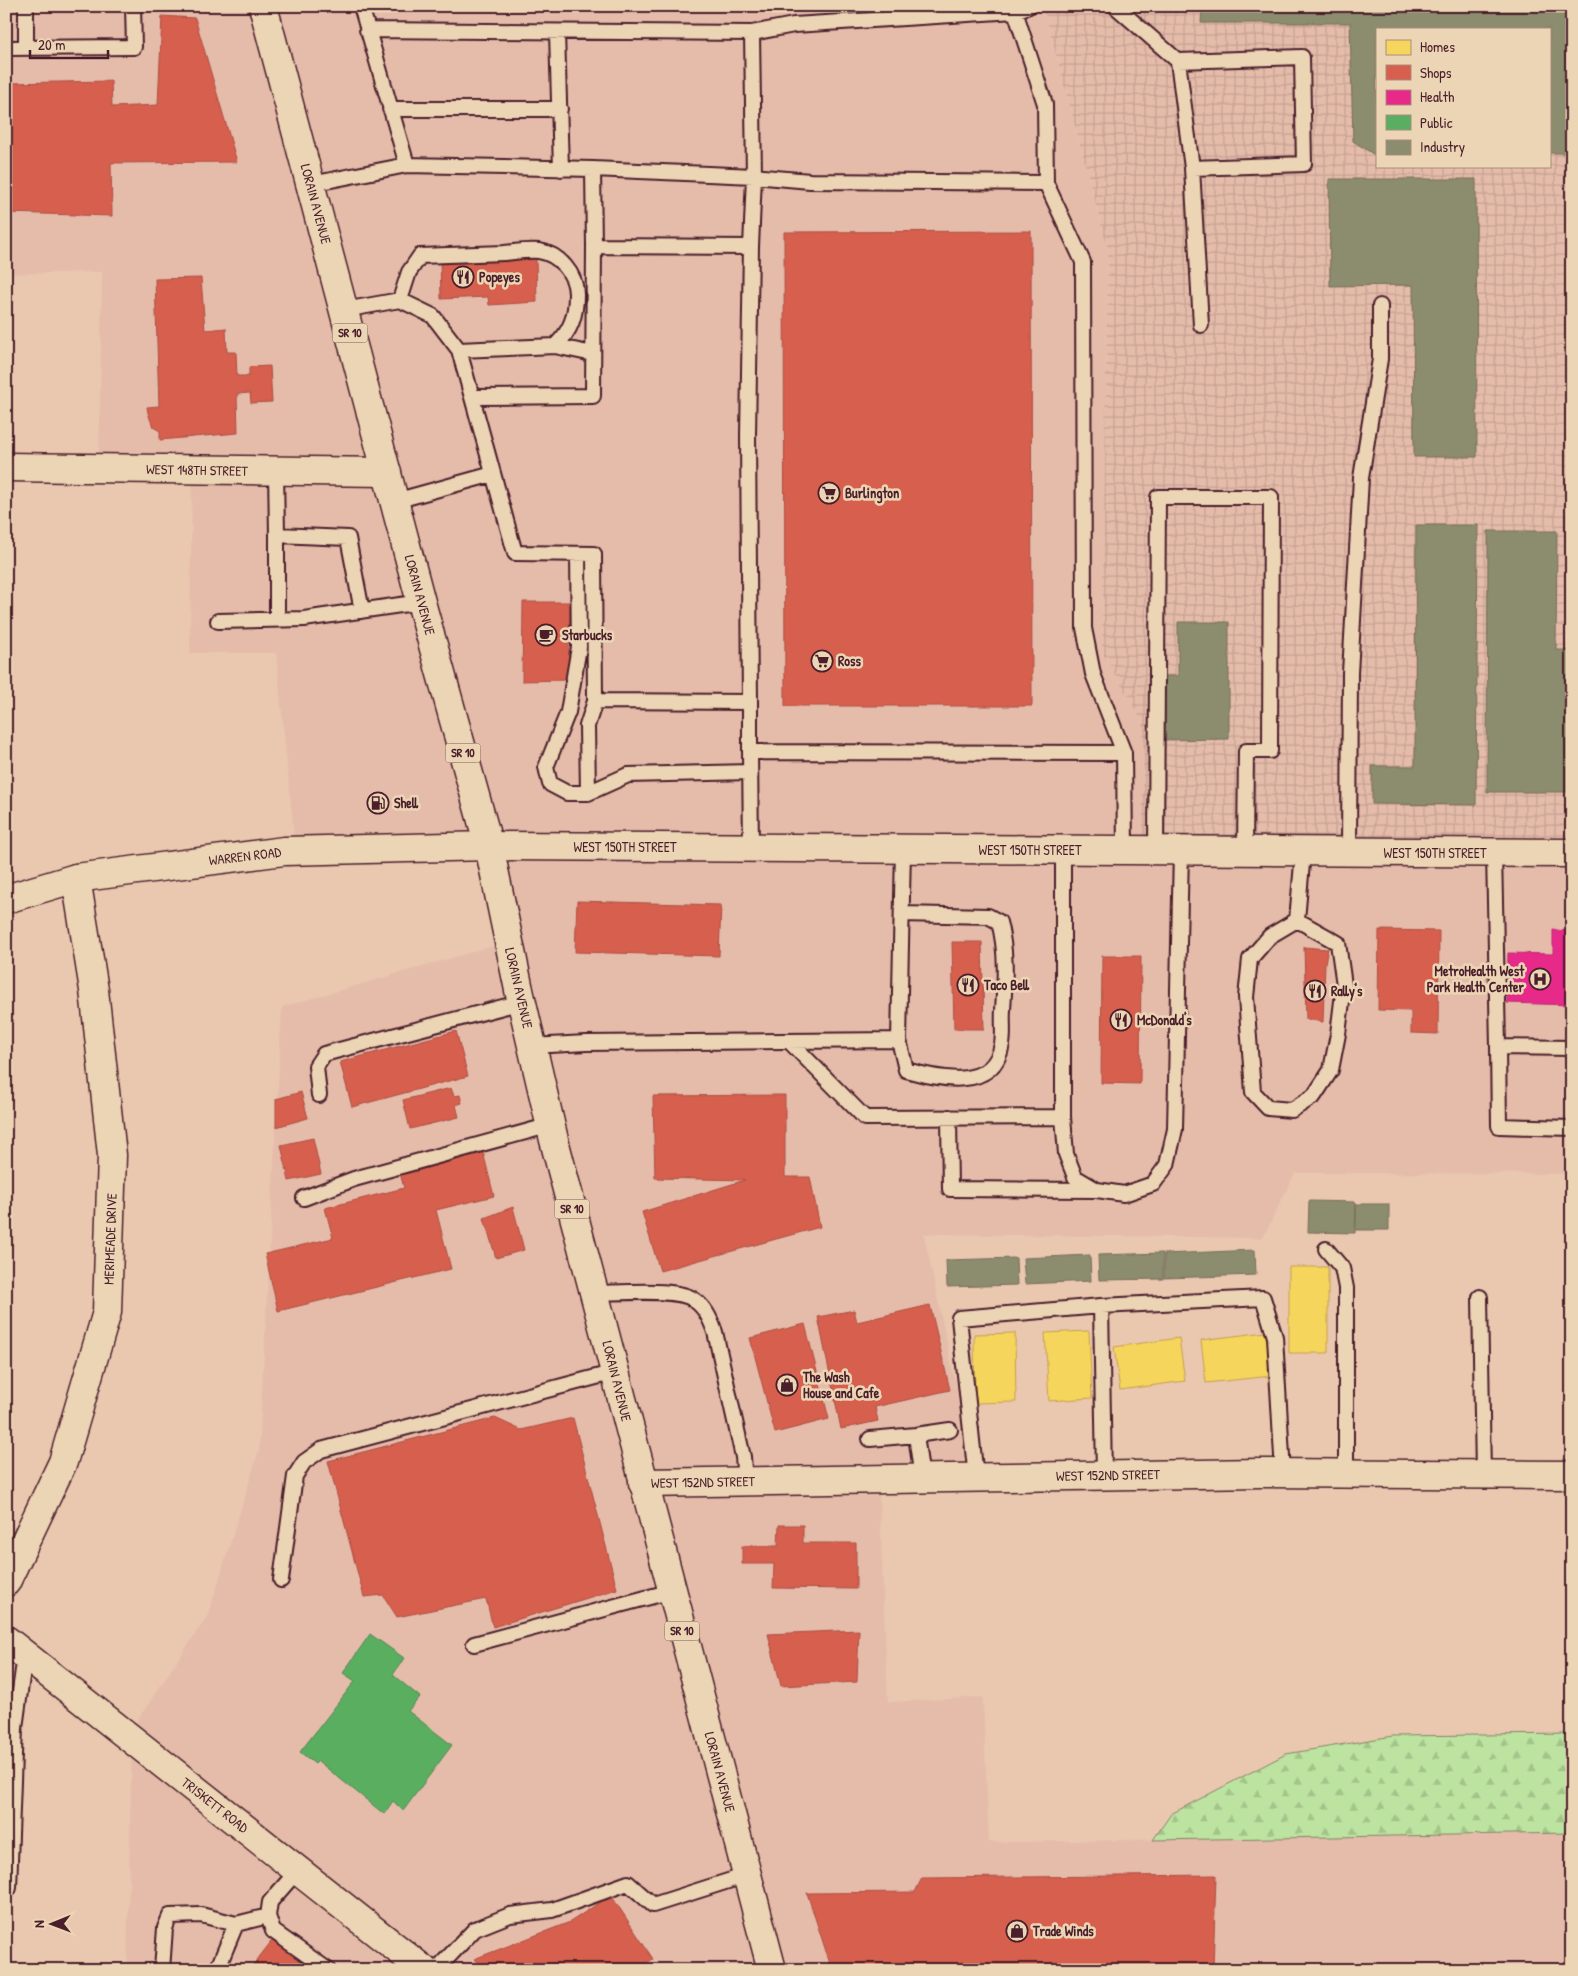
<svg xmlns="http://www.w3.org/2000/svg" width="1578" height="1976" viewBox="0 0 1578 1976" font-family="'Patrick Hand',sans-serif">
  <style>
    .built { fill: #e5bcaa }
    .industrial { fill: url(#industrial-grid); fill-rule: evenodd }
    .forest { fill: url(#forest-firs); stroke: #838266 }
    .homes { fill: #f6d55c; stroke: #c29e4d }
    .shops { fill: #d6604d; stroke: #ac4c43 }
    .health { fill: #e7298a; stroke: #b8266e }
    .public { fill: #5aae61; stroke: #558351 }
    .industry { fill: #8c8c6e; stroke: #786b5a }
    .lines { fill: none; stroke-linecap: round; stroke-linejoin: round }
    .service-casing { stroke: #4a1f2b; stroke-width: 18 }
    .minor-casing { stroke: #4a1f2b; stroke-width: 31 }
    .secondary-casing { stroke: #4a1f2b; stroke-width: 31 }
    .primary-casing { stroke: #4a1f2b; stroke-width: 31 }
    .service { stroke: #ecd5b5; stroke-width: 14 }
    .minor { stroke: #ecd5b5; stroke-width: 28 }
    .secondary { stroke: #ecd5b5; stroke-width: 28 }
    .primary { stroke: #ecd5b5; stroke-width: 28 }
    .labels { text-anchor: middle; stroke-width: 5; stroke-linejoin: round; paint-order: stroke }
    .shield { fill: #ecd5b5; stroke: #7b5654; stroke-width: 1 }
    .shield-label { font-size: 12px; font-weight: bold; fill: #4a1f2b }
    .street-label { font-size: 14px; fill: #4a1f2b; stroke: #ecd5b5 }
    .poi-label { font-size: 14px; font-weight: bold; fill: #4a1f2b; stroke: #ecd5b5; text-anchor: start }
  </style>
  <defs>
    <pattern id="industrial-grid" width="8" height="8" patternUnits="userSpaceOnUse" patternTransform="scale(1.25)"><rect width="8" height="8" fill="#e5bcaa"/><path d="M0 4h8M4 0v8" fill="none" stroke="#c6a192"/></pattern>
    <pattern id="forest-firs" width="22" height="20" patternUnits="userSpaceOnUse" patternTransform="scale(1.25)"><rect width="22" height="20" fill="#bce4a0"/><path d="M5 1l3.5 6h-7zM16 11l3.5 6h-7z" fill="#a3c38a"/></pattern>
  </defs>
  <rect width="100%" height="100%" fill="#eac8b0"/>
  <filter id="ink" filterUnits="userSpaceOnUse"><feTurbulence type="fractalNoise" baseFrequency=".02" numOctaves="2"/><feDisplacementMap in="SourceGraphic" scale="10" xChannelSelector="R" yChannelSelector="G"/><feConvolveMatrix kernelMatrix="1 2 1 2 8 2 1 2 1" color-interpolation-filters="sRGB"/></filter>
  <g filter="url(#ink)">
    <!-- built -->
    <path class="built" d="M 6,6 L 1043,6 L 1108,250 L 1102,652 L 1143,722 L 1143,833 L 1141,862 L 1572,865 L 1572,1174 L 1295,1173 L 1263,1238 L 924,1234 L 978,1489 L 879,1491 L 888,1702 L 983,1697 L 989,1842 L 1572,1833 L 1572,1970 L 127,1970 L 132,1728 L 208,1615 L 259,1450 L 282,1007 L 503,943 L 473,836 L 294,837 L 276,653 L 190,653 L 192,459 L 99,459 L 102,272 L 6,274 Z"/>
    <!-- industrial -->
    <path class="industrial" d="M 1043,6 L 1572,6 L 1572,865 L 1141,862 L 1143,833 L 1143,723 L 1102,652 L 1108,250 ZM 1377,29 L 1549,29 L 1549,166 L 1377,166 Z"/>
    <!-- forest -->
    <path class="forest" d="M 1572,1734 L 1572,1833 L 1153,1840 L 1171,1814 L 1286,1754 L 1393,1736 Z"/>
    <!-- homes -->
    <path class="homes" d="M 1289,1267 L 1328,1267 L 1328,1353 L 1289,1353 Z
      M 1089,1331 L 1092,1398 L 1049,1401 L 1045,1333 Z
      M 1266,1332 L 1271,1376 L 1206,1383 L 1201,1340 Z
      M 1015,1333 L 1016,1402 L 975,1403 L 974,1334 Z
      M 1179,1338 L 1185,1381 L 1120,1390 L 1114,1347 Z"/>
    <!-- shops -->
    <path class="shops" d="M 162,16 L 195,18 L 237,162 L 111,163 L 112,216 L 6,213 L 6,83 L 111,81 L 112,107 L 158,105 Z
      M 1031,231 L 1032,706 L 785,706 L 784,232 Z
      M 536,257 L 537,302 L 489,305 L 488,297 L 441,299 L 440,260 Z
      M 201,278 L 205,330 L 226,328 L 227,352 L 236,352 L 237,376 L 249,376 L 249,367 L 270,366 L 272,402 L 251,403 L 250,393 L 237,394 L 238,433 L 160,440 L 160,431 L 153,427 L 148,413 L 147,407 L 159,406 L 155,279 Z
      M 523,602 L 570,602 L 568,680 L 522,681 Z
      M 577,901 L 721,905 L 719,956 L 575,952 Z
      M 1379,930 L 1439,931 L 1438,1034 L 1411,1033 L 1411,1011 L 1378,1010 Z
      M 952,942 L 982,942 L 984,1029 L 954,1029 Z
      M 1304,947 L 1327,949 L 1328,948 L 1325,963 L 1323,1022 L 1306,1019 Z
      M 1102,956 L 1141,956 L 1140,1084 L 1101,1083 Z
      M 456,1031 L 468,1076 L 352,1107 L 340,1062 Z
      M 451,1088 L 454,1096 L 460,1095 L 462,1103 L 456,1105 L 459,1117 L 410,1129 L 403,1100 Z
      M 301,1092 L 308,1118 L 276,1127 L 276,1099 Z
      M 785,1095 L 785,1177 L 810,1177 L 820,1227 L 660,1271 L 642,1212 L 745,1180 L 655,1178 L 653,1096 Z
      M 313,1138 L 321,1174 L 289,1181 L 281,1145 Z
      M 483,1152 L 494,1196 L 436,1210 L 451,1269 L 278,1311 L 265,1254 L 333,1238 L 325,1208 L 404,1188 L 400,1173 Z
      M 513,1207 L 524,1250 L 496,1258 L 484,1218 Z
      M 930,1305 L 950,1390 L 875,1407 L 878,1421 L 841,1429 L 818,1317 L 854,1310 L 857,1322 Z
      M 805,1324 L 829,1419 L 775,1433 L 750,1338 Z
      M 495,1418 L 521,1430 L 573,1418 L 617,1589 L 493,1627 L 486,1599 L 397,1617 L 383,1595 L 364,1597 L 328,1461 Z
      M 779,1525 L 803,1525 L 803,1543 L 856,1543 L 856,1589 L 773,1588 L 774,1564 L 742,1564 L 742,1546 L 778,1546 Z
      M 859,1630 L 857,1682 L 781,1686 L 768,1634 Z
      M 1216,1875 L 1213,1970 L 832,1970 L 807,1893 L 915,1892 L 922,1878 Z
      M 611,1895 L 653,1959 L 636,1970 L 490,1970 L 474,1959 L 570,1922 Z
      M 274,1938 L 315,1970 L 260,1970 L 253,1965 Z"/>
    <!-- health -->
    <path class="health" d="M 1553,930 L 1572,931 L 1572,1005 L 1507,1003 L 1508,953 L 1553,954 Z"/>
    <!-- public -->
    <path class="public" d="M 370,1634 L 404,1658 L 393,1675 L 420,1697 L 408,1711 L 452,1745 L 403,1811 L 393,1801 L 384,1814 L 318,1761 L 315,1764 L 300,1752 L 355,1681 L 343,1673 Z"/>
    <!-- industry -->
    <path class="industry" d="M 1202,6 L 1572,6 L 1572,153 L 1549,153 L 1549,29 L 1377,29 L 1376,156 L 1353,141 L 1350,23 L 1201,23 Z
      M 1329,179 L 1476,179 L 1477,457 L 1414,457 L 1413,285 L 1330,286 Z
      M 1416,525 L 1478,525 L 1476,805 L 1372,804 L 1372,766 L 1415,766 Z
      M 1488,531 L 1557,531 L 1556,650 L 1572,650 L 1572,792 L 1487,792 Z
      M 1178,622 L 1229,622 L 1229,739 L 1163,740 L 1163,676 L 1178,676 Z
      M 1309,1201 L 1356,1202 L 1355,1233 L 1308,1232 Z
      M 1356,1204 L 1389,1204 L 1389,1230 L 1356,1230 Z
      M 1255,1250 L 1256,1275 L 1164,1278 L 1164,1254 Z
      M 1163,1253 L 1163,1279 L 1099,1280 L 1098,1255 Z
      M 1090,1255 L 1091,1281 L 1025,1284 L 1023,1258 Z
      M 1016,1258 L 1017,1285 L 947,1287 L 946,1260 Z"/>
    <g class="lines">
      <!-- service casing -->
      <g class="service-casing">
        <path id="service" d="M 26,6 L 26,48
          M 361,6 L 407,165
          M 1115,6 L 1178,61 L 1192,168 L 1201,325
          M 1015,11 L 1029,6
          M 367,30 L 752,33 L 754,176 L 810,181 L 1046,183 L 1045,104 L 1015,11 L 794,25 L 752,33
          M 557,32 L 561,169
          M 6,48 L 134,47 L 133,6
          M 1178,61 L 1302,57 L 1304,164 L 1192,168
          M 390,109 L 560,109
          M 593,169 L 594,246
          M 1046,183 L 1083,262 L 1084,628 L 1093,674 L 1124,753
          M 311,184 L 407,165 L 593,169 L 754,176 L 751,247
          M 400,300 L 409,272 L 420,256 C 448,255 476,254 504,253 C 515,252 528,250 539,251 C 559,254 576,274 576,294 C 576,316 571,331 555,346 L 459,350
          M 344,310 L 400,300 L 433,316 L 459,350 L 515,553 L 594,554 L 595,701 L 750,702 L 750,752
          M 555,346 L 593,354
          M 472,397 L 593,396 L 594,246 L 751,247 L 748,435 L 750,702
          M 276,470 L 277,535
          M 395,501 L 493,474
          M 578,554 L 579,647 L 568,712 L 546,767 L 550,784 L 567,793 L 588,793 L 628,775 L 750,772
          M 277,620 L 277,535 L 348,538 L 362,611
          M 218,621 L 304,619 L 421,602
          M 588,793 L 587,726 L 595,701
          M 751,848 L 750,752 L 1124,753 L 1125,850
          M 1063,850 L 1063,1117 L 1066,1154 L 1075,1177 L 1097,1190 L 1124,1194 L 1153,1184 L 1167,1165 L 1175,1129 L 1181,851
          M 1156,851 L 1158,497 L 1271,497 L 1270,751 L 1246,751 L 1245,851
          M 1349,852 L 1350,673 L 1361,478 L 1380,359 L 1380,306
          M 1494,853 L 1498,1047 L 1572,1048
          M 1297,920 L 1338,943 L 1344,985 L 1338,1034 L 1331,1070 L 1314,1096 L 1292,1110 L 1268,1108 L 1253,1092 L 1246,997 L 1250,959 L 1270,936 Z
          M 1297,920 L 1303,852
          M 899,1040 L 906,1070 C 938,1079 994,1092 1002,1044 C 1004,1033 1002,1021 1003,1010 C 1005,980 1007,952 999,922 L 988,916 L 902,914
          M 789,1041 L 865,1118 L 1063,1117
          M 532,1046 L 586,1043 L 899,1040 L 903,849
          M 1498,1047 L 1499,1126 L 1572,1128
          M 319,1095 L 316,1066 L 324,1054 L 522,1002
          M 949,1117 L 950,1189 L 1097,1190
          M 304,1198 L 354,1179 L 551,1125
          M 1326,1249 L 1342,1268 L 1346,1288 L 1346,1473
          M 594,1293 C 615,1293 674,1288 691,1298 C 704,1305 710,1318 715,1332 L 743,1457 L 745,1482
          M 1480,1297 L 1483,1475
          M 916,1435 L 950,1430
          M 870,1439 L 916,1435 L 922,1479
          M 1104,1475 L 1101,1306 L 1263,1298 L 1275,1337 L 1283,1473
          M 976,1478 L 959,1318 L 1101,1306
          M 281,1580 L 295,1476 L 304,1462 L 321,1450 L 615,1372
          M 474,1644 L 672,1591
          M 298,1870 L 270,1902 L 268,1916 L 273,1931 L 328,1970
          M 9,1888 L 15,1728 L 25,1655
          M 162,1970 L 165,1928 L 170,1916 L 201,1915 L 236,1924 L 268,1916
          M 217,1970 L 236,1924
          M 436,1970 L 475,1929 L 510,1915 L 552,1910 L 628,1883 L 653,1905 L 747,1875"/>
      </g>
      <!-- minor casing -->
      <g class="minor-casing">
        <path id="minor" d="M 6,467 L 387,472
          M 643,1483 L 1260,1473 L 1572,1475
          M 6,1582 L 63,1462 L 107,1312 L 112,1155 L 94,990 L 76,878"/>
      </g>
      <!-- secondary casing -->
      <g class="secondary-casing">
        <path id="secondary" d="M 6,899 L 76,878 L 284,851 L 489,846 L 1572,853
          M 6,1640 L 424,1970"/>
      </g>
      <!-- primary casing -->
      <g class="primary-casing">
        <path id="primary" d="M 263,6 L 421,602 L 489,846 L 519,990 L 554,1140 L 772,1970"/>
      </g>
      <!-- service -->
      <use href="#service" class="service"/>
      <!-- minor -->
      <use href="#minor" class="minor"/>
      <!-- secondary -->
      <use href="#secondary" class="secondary"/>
      <!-- primary -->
      <use href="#primary" class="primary"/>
    </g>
  </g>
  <!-- icons -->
  <defs>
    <g id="restaurant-ring" transform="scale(1.125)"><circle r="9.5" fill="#ecd5b5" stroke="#4a1f2b" stroke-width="1.5"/><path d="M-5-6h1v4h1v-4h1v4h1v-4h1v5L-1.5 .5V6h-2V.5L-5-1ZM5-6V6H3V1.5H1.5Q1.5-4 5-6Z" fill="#4a1f2b"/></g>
    <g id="supermarket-ring" transform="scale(1.125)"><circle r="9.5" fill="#ecd5b5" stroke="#4a1f2b" stroke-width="1.5"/><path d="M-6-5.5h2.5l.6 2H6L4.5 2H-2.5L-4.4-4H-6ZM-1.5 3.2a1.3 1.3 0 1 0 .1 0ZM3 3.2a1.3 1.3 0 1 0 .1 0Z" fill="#4a1f2b"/></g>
    <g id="cafe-ring" transform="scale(1.125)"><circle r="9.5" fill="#ecd5b5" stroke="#4a1f2b" stroke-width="1.5"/><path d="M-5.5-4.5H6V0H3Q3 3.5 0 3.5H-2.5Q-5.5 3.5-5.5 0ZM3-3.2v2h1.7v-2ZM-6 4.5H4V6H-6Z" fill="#4a1f2b"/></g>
    <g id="fuel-ring" transform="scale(1.125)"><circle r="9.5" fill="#ecd5b5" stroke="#4a1f2b" stroke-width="1.5"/><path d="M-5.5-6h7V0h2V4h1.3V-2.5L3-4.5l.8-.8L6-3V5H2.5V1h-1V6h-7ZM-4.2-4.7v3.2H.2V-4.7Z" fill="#4a1f2b"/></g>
    <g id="hospital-ring" transform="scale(1.125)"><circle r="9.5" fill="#ecd5b5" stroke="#4a1f2b" stroke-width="1.5"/><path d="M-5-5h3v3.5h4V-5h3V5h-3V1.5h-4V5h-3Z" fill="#4a1f2b"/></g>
    <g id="shop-ring" transform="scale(1.125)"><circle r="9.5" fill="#ecd5b5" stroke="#4a1f2b" stroke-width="1.5"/><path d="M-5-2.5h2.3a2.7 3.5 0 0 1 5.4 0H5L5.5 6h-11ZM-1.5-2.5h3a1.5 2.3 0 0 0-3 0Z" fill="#4a1f2b"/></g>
  </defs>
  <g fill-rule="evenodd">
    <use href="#restaurant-ring" x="463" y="277"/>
    <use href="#supermarket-ring" x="829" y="493"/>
    <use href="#cafe-ring" x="546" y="635"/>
    <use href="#supermarket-ring" x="822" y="661"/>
    <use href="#fuel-ring" x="378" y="803"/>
    <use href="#hospital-ring" x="1540" y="979"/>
    <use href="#restaurant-ring" x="968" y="985"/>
    <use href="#restaurant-ring" x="1315" y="991"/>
    <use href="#restaurant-ring" x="1121" y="1020"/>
    <use href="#shop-ring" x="787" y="1385"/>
    <use href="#shop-ring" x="1017" y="1931"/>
  </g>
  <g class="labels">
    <!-- shield labels -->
    <g class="shield">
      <rect x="332.5" y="323.5" width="35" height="19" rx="4"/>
      <rect x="445.5" y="743.5" width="35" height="19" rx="4"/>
      <rect x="554.5" y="1199.5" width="35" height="19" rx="4"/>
      <rect x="664.5" y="1621.5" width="35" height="19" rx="4"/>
    </g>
    <g class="shield-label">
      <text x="350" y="337">SR 10</text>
      <text x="463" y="757">SR 10</text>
      <text x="572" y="1213">SR 10</text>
      <text x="682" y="1635">SR 10</text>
    </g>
    <!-- street labels -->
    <g class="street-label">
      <text transform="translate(316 204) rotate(75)" y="5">LORAIN AVENUE</text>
      <text transform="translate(197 470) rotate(1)" y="5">WEST 148TH STREET</text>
      <text transform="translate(420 595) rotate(75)" y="5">LORAIN AVENUE</text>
      <text x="625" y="852">WEST 150TH STREET</text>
      <text x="1030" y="855">WEST 150TH STREET</text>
      <text x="1435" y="858">WEST 150TH STREET</text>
      <text transform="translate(245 856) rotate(-7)" y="5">WARREN ROAD</text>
      <text transform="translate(519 988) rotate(77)" y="5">LORAIN AVENUE</text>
      <text transform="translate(110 1239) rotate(-88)" y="5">MERIMEADE DRIVE</text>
      <text transform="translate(617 1381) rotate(76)" y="5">LORAIN AVENUE</text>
      <text transform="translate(1108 1475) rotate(-1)" y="5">WEST 152ND STREET</text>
      <text transform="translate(703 1482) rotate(-1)" y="5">WEST 152ND STREET</text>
      <text transform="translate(720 1772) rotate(75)" y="5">LORAIN AVENUE</text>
      <text transform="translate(215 1805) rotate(38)" y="5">TRISKETT ROAD</text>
    </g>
    <!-- poi labels -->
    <g class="poi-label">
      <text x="479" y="282">Popeyes</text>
      <text x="845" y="498">Burlington</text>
      <text x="562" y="640">Starbucks</text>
      <text x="838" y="666">Ross</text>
      <text x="394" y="808">Shell</text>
      <text x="1524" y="976" text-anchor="end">MetroHealth West<tspan x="1524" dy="16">Park Health Center</tspan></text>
      <text x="984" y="990">Taco Bell</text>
      <text x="1331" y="996">Rally's</text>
      <text x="1137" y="1025">McDonald's</text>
      <text x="803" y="1382">The Wash<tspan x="803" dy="16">House and Cafe</tspan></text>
      <text x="1033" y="1936">Trade Winds</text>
    </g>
  </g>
  <!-- margin -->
  <rect width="1578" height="1976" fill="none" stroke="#ecd5b5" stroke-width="25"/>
  <rect x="12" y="12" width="1553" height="1951" fill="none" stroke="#4a1f2b" stroke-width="2" filter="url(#ink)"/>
  <!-- legend -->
  <rect x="1376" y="28" width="175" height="140" fill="#ecd5b5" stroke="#ab8c7e"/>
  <rect x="1386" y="40" width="25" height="15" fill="#f6d55c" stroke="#ab8c7e"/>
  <text x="1420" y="52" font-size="15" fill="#4a1f2b">Homes</text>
  <rect x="1386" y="65" width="25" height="15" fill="#d6604d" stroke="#ab8c7e"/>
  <text x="1420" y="78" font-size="15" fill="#4a1f2b">Shops</text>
  <rect x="1386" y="90" width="25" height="15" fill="#e7298a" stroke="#ab8c7e"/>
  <text x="1420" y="102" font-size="15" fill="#4a1f2b">Health</text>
  <rect x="1386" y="115" width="25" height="15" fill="#5aae61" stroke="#ab8c7e"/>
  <text x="1420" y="128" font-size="15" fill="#4a1f2b">Public</text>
  <rect x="1386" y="140" width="25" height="15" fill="#8c8c6e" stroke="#ab8c7e"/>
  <text x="1420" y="152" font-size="15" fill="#4a1f2b">Industry</text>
  <!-- north arrow -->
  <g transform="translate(52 1924) rotate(269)" stroke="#ecd5b5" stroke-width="4" paint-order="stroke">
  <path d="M0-4L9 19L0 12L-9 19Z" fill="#4a1f2b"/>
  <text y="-8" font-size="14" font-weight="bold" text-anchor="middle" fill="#4a1f2b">N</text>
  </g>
  <!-- scale -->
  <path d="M30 50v8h78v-8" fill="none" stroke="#4a1f2b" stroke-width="2.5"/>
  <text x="38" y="50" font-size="15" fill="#4a1f2b" stroke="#ecd5b5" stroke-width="4" paint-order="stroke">20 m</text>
</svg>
